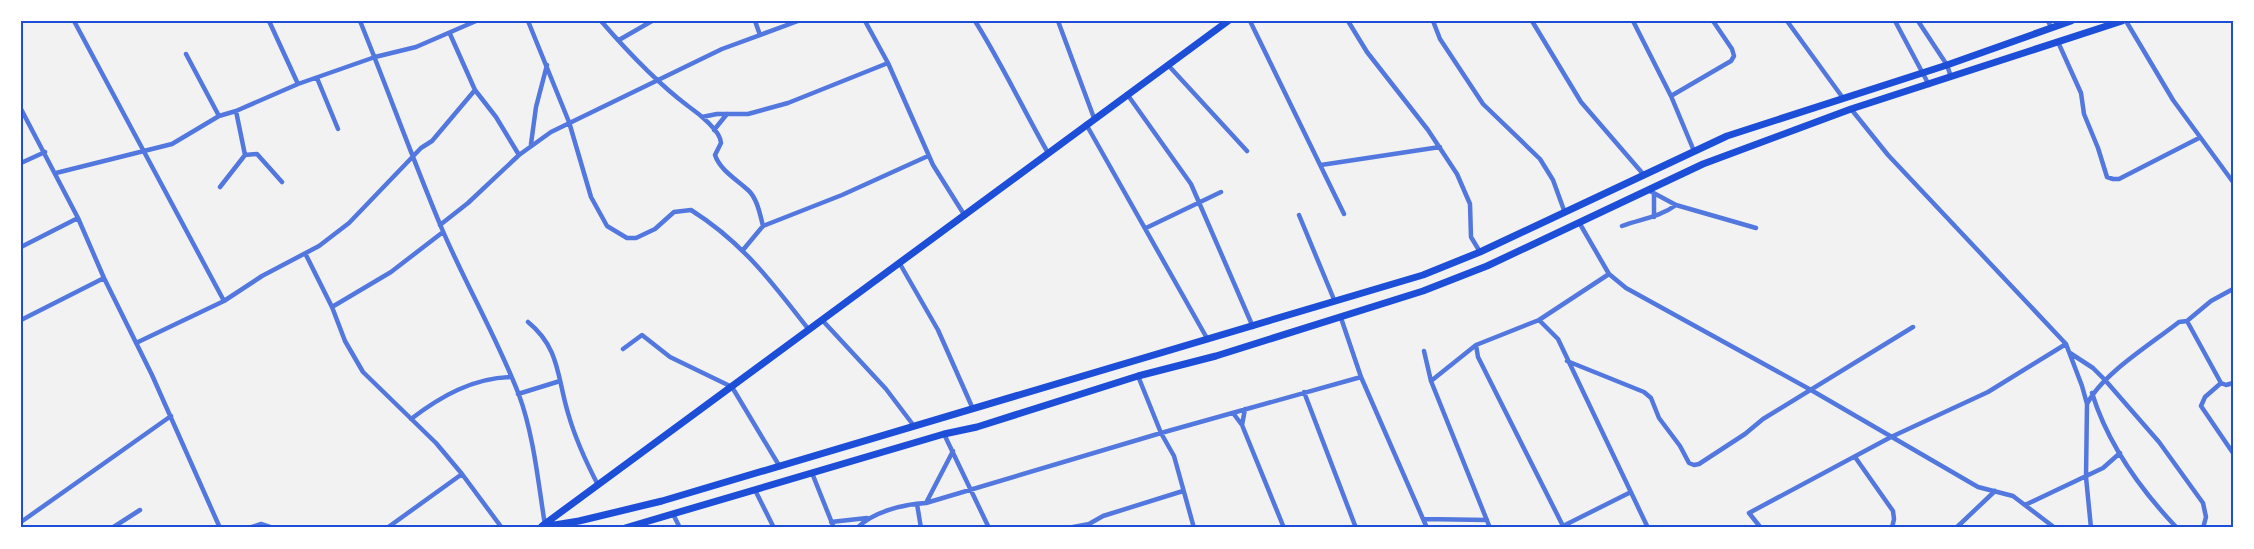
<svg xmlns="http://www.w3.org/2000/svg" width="2254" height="549" viewBox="0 0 2254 549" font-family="'Libre Baskerville',serif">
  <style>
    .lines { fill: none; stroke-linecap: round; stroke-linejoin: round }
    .minor { stroke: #5277de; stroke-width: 4.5 }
    .primary { stroke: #1d4ed8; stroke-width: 7 }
    .neatline { fill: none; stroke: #1d4ed8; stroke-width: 2 }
  </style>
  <rect width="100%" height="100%" fill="#f2f2f2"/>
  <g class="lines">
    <!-- minor -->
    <path class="minor" d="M 74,21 L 224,301
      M 269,21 L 298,84
      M 360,21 C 388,90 413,160 442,229 C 466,285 497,338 519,395 C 534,436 538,482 545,525
      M 528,21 L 569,122 L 591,197 L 607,226 L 627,238 L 636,238 L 655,229 L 674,212 L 691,210 C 742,242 772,282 809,330
      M 601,21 C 627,51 656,82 688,106 C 698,113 721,131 721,143 L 715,155 C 720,170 736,179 748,190 C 757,198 760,214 763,226
      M 755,21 L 760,35
      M 865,21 L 888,63 L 933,165 L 965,216
      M 975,21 C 1002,64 1023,109 1048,153
      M 1058,21 L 1094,118
      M 1250,21 L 1344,214
      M 1348,21 L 1367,52 L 1428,130 L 1457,174 L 1470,204 L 1471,237 L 1480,252
      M 1433,21 L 1440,39 L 1483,104 L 1540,159 L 1553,180 L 1565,213
      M 1532,21 L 1581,102 L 1644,175
      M 1633,21 L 1671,96 L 1694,151
      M 1787,21 L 1843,98
      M 1895,21 L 1929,85
      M 1918,21 L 1947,65 L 1951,77
      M 2048,21 L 2051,27
      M 2126,21 L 2173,100 L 2233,182
      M 450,34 L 475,90 L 496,117 L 519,155
      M 619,40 L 652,21
      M 2058,42 L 2081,93 L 2084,114 L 2098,148 L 2107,177 L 2113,179 L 2119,179 L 2199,138
      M 186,54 L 219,116
      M 1168,65 L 1247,151
      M 317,78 L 338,129
      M 1127,94 L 1191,184 L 1253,327
      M 1671,96 L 1731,61 L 1734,56 L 1732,49 L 1713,21
      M 21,109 L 78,218 L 104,278 L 152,375 L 220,528
      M 1851,109 L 1888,155 L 2066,344 L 2082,386 L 2087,404 L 2086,477 L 2091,528
      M 702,117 L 717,114 L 748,114 L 788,103 L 888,63
      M 1086,124 L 1208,340
      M 714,130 L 727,114
      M 531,144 L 536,107 L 547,65
      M 245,155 L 257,154 L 282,182
      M 21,163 L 45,152
      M 1321,165 L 1440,147
      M 56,173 L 172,144 L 219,116 L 236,111 L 298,84 L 375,57 L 416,47 L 476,21
      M 220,187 L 245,155 L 236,111
      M 1648,190 L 1676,205 L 1756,228
      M 1654,194 L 1654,217
      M 1299,215 L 1335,302
      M 1580,224 L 1609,274 L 1626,288 L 1811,390 L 1978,487 L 2013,496 L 2055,528
      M 440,225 L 468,203 L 519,155 L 551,132 L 722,49 L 798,21
      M 1622,226 C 1641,219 1660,217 1676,205
      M 1146,228 L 1221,192
      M 21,247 L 78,218
      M 743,250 L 763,226 L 842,195 L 928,156
      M 306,255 L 332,307 L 345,341 L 363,372 L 436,443 L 462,474 L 502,528
      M 900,264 L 938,330 L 973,409
      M 332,307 L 391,272 L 443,232
      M 21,320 L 104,278
      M 1539,320 L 1558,339 L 1648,528
      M 823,321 L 886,389 L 914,426
      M 2187,321 L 2221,383 L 2205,397 L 2201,406 L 2233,453
      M 528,322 C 560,348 557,377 568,413 C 575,438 586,462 598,485
      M 136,343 L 224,301 L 262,276 L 319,246 L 349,223 L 421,148 L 432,141 L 475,90
      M 1476,345 L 1478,357 L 1564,528
      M 623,349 L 642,335 L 670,357 L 732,387 L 780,467
      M 1424,351 L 1431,381 L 1490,528
      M 2070,353 L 2093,368 L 2105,380 L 2159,442 L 2203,503 L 2206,517 L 2203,528
      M 1567,361 L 1644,392 L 1651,398 L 1659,418 L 1680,446 L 1689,463 L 1694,465 L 1699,464 L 1745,434 L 1763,419 L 1913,327
      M 1138,376 L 1161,433 L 1174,456 L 1194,528
      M 1361,377 L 1427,528
      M 1431,381 L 1476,345 L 1539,320 L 1609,274
      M 2221,383 L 2226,385 L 2233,383
      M 1304,392 L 1356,528
      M 2092,393 C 2108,445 2140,489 2177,528
      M 518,394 L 560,381
      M 2087,404 C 2102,374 2151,344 2179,322 L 2187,321 L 2211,301 L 2233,289
      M 1233,413 L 1242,425 L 1284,528
      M 411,419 C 441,396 473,378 511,377
      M 1242,425 L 1245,409
      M 944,434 L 989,528
      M 1855,457 L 1893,511 L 1894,519 L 1892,528
      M 812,473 L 834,528
      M 755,490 L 774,528
      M 926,503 L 953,451
      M 917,504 L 921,528
      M 2025,505 L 2103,468 L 2120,453
      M 673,514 L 680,528
      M 1424,519 L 1487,520
      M 21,522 L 171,416
      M 831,522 L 867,518
      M 1563,526 L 1629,493
      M 112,528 L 140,510
      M 249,528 L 261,524 L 273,528
      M 387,528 L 462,474
      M 857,528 C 873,512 903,504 926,503 L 1161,433 L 1361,377 L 1341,318
      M 1068,528 L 1089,524 L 1103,516 L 1183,491
      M 1761,528 L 1749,513 L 1891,437 L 1988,392 L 2066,344
      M 1956,528 L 1995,491"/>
    <!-- primary -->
    <path class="primary" d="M 542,526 L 1228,21
      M 542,527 L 579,521 L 662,501 L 1423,275 L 1480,252 L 1727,136 L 1947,65 L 2071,21
      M 625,528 L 944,434 L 977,427 L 1138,376 L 1216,356 L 1423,291 L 1487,266 L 1703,164 L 1851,109 L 2122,21"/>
  </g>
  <!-- border -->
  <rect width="2254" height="549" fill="none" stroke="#ffffff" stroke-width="45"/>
  <rect x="22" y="22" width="2210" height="504" class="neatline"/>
</svg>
